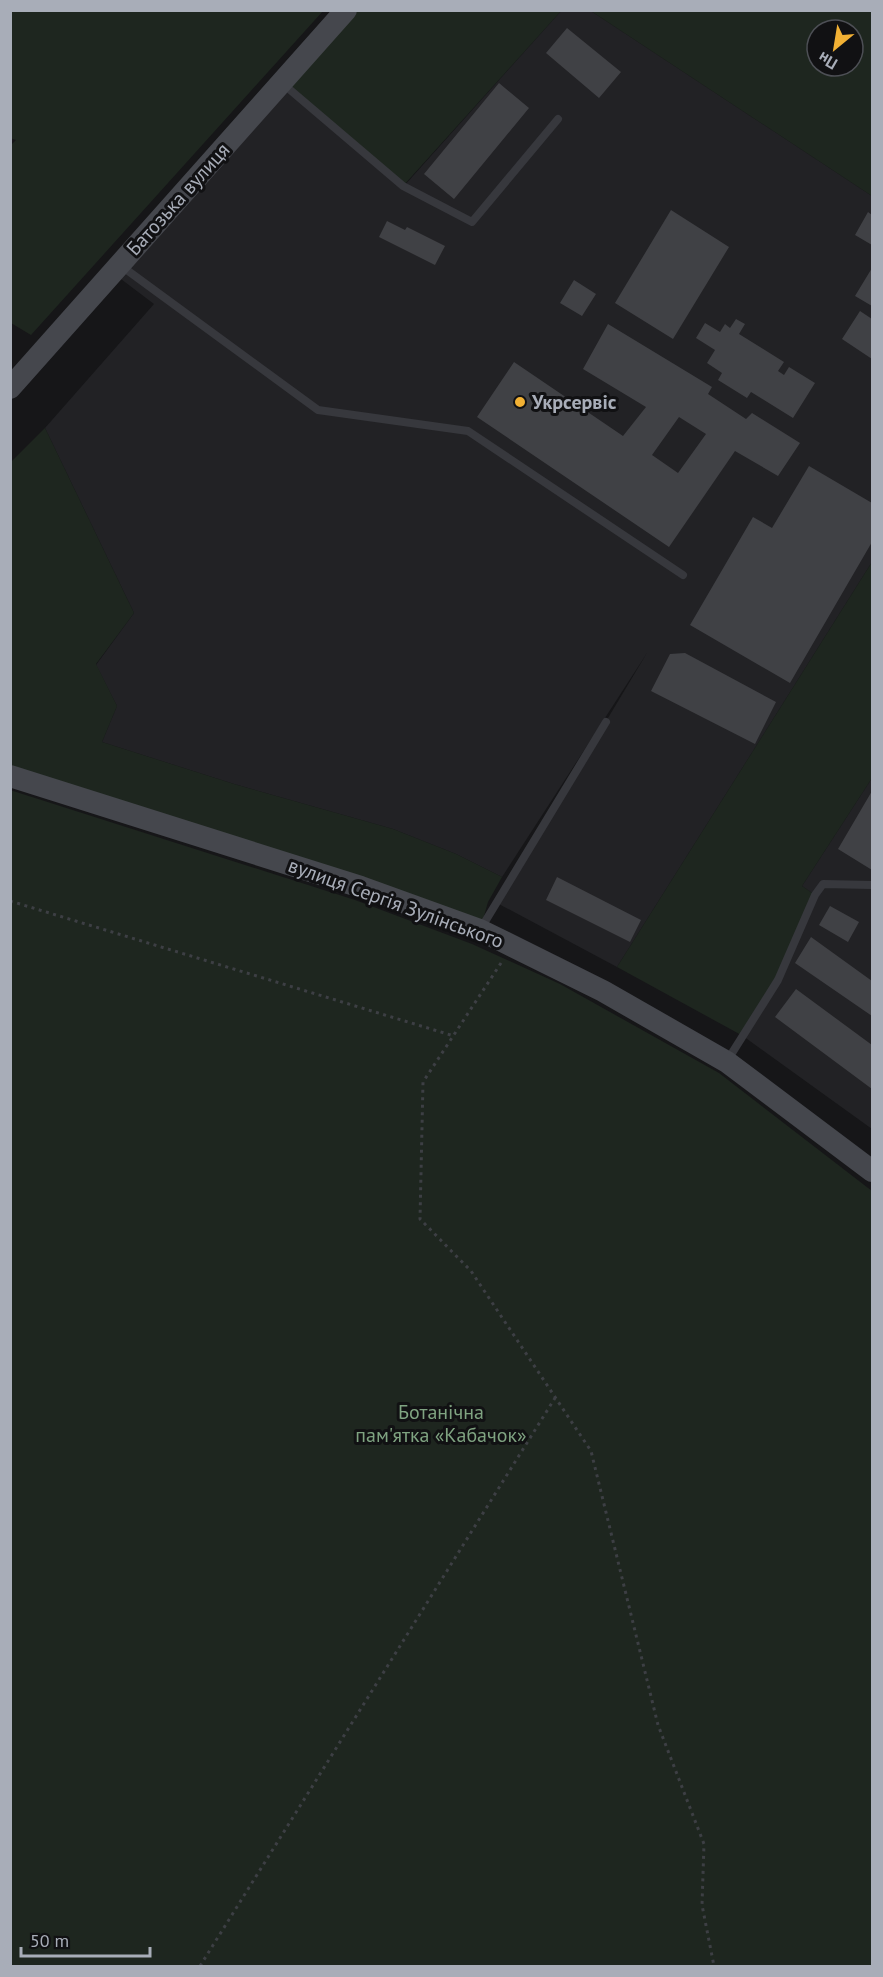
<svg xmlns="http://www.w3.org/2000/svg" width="883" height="1977" viewBox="0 0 883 1977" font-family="'PT Sans',sans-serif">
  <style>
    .built { fill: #222225 }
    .green { fill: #1e261f; fill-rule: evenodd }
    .building { fill: #404145; fill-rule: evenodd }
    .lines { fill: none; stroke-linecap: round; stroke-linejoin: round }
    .path { stroke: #3d3f44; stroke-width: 3; stroke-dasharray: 3 4.5; stroke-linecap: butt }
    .lane { stroke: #37383d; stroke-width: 8 }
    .secondary { stroke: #45474d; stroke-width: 22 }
    .poi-dot { fill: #f2b134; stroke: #111113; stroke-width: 2 }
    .labels { text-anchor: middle; stroke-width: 6; stroke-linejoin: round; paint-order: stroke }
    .street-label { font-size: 20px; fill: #a8adb8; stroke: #111113 }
    .poi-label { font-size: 20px; font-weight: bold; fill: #a8adb8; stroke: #111113; text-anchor: start }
    .park-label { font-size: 20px; fill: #7fa381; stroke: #111113 }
  </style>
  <rect width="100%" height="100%" fill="#161618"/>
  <!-- built -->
  <path class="built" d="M 561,11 L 591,11 L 872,196 L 872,562 L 617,967 L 497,903 L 647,653 L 502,877 L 456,854 L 393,829 L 234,784 L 102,742 L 117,706 L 96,665 L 134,613 L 45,428 L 154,304 L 113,273 L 282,82 L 404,186 Z
    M 872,778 L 872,1129 L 743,1036 L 815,895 L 802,886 Z"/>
  <!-- green -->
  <path class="green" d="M 10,11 L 323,11 L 31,335 L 11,323 L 10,146 L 16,140 L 10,138 Z
    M 346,11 L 561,11 L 403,186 L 282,82 Z
    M 591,11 L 872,11 L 872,196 ZM 817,30 L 853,30 L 853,66 L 817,66 Z
    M 45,428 L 134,613 L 96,664 L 117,706 L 102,742 L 234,784 L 393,829 L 456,854 L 502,877 L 488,902 L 480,930 L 11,776 L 11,462 Z
    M 872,562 L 872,778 L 802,886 L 815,895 L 778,980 L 743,1036 L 617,967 Z
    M 10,790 L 355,900 L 472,944 L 560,984 L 719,1073 L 872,1191 L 872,1966 L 11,1966 Z"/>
  <!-- building -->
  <path class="building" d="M 567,28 L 621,72 L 599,98 L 546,53 Z
    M 499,83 L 529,108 L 454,199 L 424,174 Z
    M 671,210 L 729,247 L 673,339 L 615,303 Z
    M 868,212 L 872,215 L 872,245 L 855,235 Z
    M 387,221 L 405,230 L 407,227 L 445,246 L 435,265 L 379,237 Z
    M 872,268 L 872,306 L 855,296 Z
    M 574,280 L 596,294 L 582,316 L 560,303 Z
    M 860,311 L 872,319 L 872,359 L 842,339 Z
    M 736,319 L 745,324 L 739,334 L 784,362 L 778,371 L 784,375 L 789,367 L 815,383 L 793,418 L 751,392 L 747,398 L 718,380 L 722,373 L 707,363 L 715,350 L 696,338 L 705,323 L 720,332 L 725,324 L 730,328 Z
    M 608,324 L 712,387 L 708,394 L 746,419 L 752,413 L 800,443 L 778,476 L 735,451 L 669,547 L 477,417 L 514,362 L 623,436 L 646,407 L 583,369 ZM 679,417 L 706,434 L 678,473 L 652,455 Z
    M 809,466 L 872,503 L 872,542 L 790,683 L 690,625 L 753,517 L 772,528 Z
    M 685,653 L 776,702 L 755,744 L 651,691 L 670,654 Z
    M 872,791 L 872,870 L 838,849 Z
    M 557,877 L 641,920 L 630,942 L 546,900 Z
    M 830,906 L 859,922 L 848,942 L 819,925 Z
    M 811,937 L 872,981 L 872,1016 L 795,963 Z
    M 796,989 L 872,1045 L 872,1089 L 775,1017 Z"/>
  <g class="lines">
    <!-- path -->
    <path class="path" d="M 10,901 L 454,1036
      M 501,963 L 423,1082 L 420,1219 L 471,1271 L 591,1451 L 658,1725 L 704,1844 L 702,1905 L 714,1966
      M 200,1966 L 555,1398"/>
    <!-- lane -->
    <path class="lane" d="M 282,83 L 403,186 L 472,222 L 558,119
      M 120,265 L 318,410 L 468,431 L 683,575
      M 480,930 L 606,722
      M 727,1061 L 778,980 L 815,895 L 823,884 L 872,885"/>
    <!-- secondary -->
    <path class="secondary" d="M 10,388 L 346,10
      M 10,776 L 361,887 L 480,930 L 603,991 L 727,1062 L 872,1171"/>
  </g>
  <!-- markers -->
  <circle class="poi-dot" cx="520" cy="402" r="6"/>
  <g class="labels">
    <!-- street labels -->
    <g class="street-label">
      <text transform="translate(178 199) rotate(-48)" y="7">Батозька вулиця</text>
      <text transform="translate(396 903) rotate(20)" y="7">вулиця Сергія Зулінського</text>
    </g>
    <!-- poi labels -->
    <g class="poi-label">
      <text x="532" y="409">Укрсервіс</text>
    </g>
    <!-- park labels -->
    <g class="park-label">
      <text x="441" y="1419">Ботанічна<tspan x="441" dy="23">пам'ятка «Кабачок»</tspan></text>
    </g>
  </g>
  <!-- border -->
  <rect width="883" height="1977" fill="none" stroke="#a8adb8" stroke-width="24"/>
  <!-- north arrow -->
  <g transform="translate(835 48) rotate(210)"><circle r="28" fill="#111113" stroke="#4d4f55" stroke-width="1.5"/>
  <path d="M0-4.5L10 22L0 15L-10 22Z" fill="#f2b134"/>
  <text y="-9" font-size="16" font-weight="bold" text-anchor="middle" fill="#a8adb8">Пн</text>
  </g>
  <!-- scale -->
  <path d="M21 1947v9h129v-9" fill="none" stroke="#a8adb8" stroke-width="3"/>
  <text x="30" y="1947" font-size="18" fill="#a8adb8" stroke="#111113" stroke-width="4.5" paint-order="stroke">50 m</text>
</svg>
